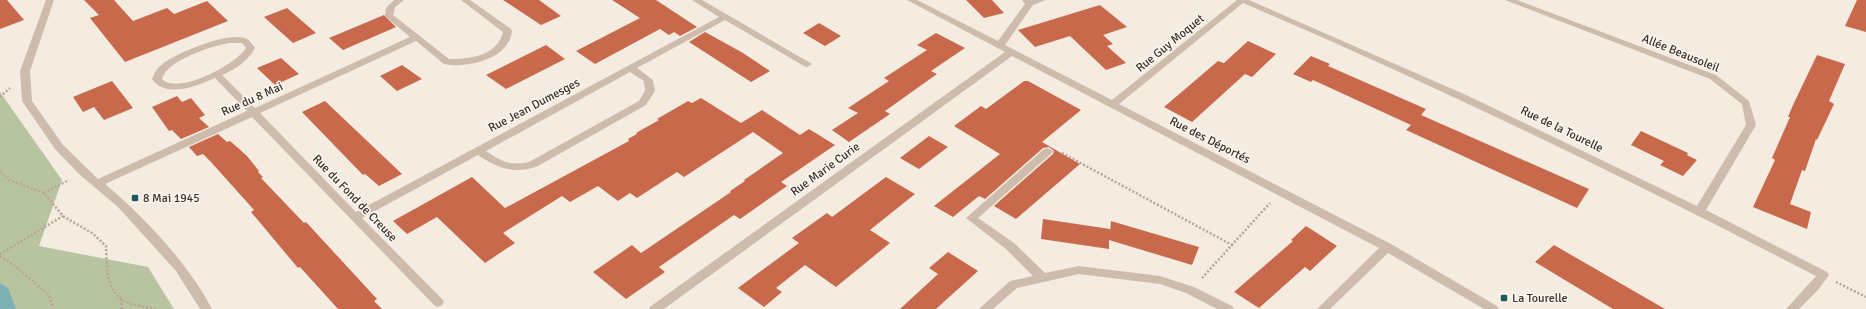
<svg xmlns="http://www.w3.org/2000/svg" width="1866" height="309" viewBox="0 0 1866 309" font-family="Signika,sans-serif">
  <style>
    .green { fill: #b8c4a0 }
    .water { fill: #7fb0b2 }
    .building { fill: #c8694b }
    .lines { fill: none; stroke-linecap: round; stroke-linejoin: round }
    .path { stroke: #b9a596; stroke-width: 2.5; stroke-dasharray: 2 2; stroke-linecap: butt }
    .minor { fill: #cdbbac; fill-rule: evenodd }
    .poi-dot { fill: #1f5a5e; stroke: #fbf5ee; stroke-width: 1.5 }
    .labels { text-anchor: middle; stroke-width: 3.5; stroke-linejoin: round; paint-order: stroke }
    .street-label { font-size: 12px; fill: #3b302b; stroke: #fbf5ee }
    .poi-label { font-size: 12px; fill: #3b302b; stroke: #fbf5ee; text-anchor: start }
  </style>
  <rect width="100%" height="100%" fill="#f4ebe1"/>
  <!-- green -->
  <path class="green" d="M 0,92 L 62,180 L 39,246 L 148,267 L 174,309 L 0,309 Z"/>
  <!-- water -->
  <path class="water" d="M 0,283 L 8,288 L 16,309 L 0,309 Z"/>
  <!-- building -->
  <path class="building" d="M 0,0 L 7,0 L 24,20 L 0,29 Z
    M 84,0 L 114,0 L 133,21 L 167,8 L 174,14 L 207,1 L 228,21 L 125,62 L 90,18 L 99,15 Z
    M 503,0 L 539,0 L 561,16 L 541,25 Z
    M 612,0 L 656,0 L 697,27 L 680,36 L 674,32 L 669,35 L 660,29 L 595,64 L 576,51 L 640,18 Z
    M 966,0 L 992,0 L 1004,13 L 984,18 Z
    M 1857,0 L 1866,0 L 1866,32 L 1845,26 Z
    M 1100,5 L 1127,27 L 1103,35 L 1113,44 L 1107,46 L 1126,63 L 1106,70 L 1070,36 L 1035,47 L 1018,30 Z
    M 287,8 L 302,21 L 316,33 L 293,43 L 264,17 Z
    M 384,15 L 396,27 L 343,50 L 329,38 Z
    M 819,23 L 841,36 L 825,46 L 803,33 Z
    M 705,32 L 743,53 L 770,71 L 751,82 L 689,42 Z
    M 936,33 L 965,48 L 931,71 L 937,74 L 885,111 L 890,114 L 849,142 L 832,130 L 858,113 L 848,108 L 889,81 L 884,78 L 927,50 L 917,45 Z
    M 1248,41 L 1276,54 L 1252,77 L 1245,74 L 1192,122 L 1164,107 L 1218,61 L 1224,63 Z
    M 546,45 L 565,59 L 506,89 L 486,75 Z
    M 1817,55 L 1845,64 L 1829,101 L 1834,104 L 1817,140 L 1816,139 L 1805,171 L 1802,170 L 1790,204 L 1811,212 L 1807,229 L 1753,207 L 1775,160 L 1772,158 L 1790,117 L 1788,117 L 1793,105 Z
    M 1311,56 L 1330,64 L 1328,66 L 1426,109 L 1421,115 L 1589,189 L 1577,208 L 1406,130 L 1411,125 L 1313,80 L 1311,82 L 1293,74 Z
    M 281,58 L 299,74 L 275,85 L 257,68 Z
    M 402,65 L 422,79 L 397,91 L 380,76 Z
    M 112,81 L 133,108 L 104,120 L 94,107 L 83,112 L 73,97 Z
    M 1024,81 L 1028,81 L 1081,110 L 1042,142 L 1080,164 L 1016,219 L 994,206 L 1053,154 L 1054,151 L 1049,147 L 1043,148 L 985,199 L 979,196 L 953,217 L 934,206 L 1000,154 L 954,126 L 981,106 L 986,109 Z
    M 177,96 L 182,102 L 191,98 L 205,115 L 199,118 L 209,127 L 181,139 L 172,130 L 169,131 L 152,107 Z
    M 701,98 L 741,123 L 762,110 L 800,135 L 809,129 L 835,145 L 781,182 L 787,186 L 740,219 L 734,215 L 659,267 L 665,272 L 626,299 L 593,272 L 632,245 L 641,253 L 731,192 L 730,191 L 745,181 L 744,180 L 783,153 L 753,132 L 684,177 L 677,172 L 637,198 L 630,193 L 618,201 L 598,186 L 570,202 L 562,196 L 503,233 L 515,243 L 485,263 L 437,217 L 407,234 L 393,221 L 472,177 L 505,208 L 629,141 L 628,139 L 637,134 L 636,133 L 659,120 L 657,119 L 688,101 L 692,103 Z
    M 325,101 L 364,138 L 402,174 L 379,186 L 365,174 L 363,175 L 302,112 Z
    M 1641,131 L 1688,153 L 1687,155 L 1697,160 L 1683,176 L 1660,165 L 1664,161 L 1631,145 Z
    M 218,134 L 227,142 L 230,141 L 237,147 L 247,156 L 259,171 L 258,172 L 263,177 L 261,178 L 304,223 L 306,222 L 377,299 L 374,301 L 382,309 L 338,309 L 300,267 L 298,268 L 251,212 L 254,210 L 211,162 L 203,154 L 197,156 L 189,147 Z
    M 929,136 L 948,147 L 919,169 L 900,158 Z
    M 886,177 L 915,194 L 870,230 L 890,243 L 836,287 L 805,265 L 776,288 L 782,292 L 764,307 L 738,288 L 799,243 L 792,238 L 827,213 L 832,217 Z
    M 1043,219 L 1110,229 L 1110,232 L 1111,221 L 1199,247 L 1192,265 L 1109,240 L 1109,249 L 1041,239 Z
    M 1306,226 L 1337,246 L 1310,271 L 1305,267 L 1259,308 L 1234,292 L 1293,241 L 1291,240 Z
    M 1554,245 L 1665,309 L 1613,309 L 1535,262 Z
    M 948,252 L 978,271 L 936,309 L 900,309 L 938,274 L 929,268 Z"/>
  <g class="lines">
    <!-- path -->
    <path class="path" d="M 0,97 L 10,88
      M 1062,153 L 1232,245
      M 0,171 L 9,180 L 44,193 L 63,216 L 92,233 L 106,246 C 107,267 105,294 129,303 C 137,306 147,307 156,309
      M 44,193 L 69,180
      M 0,254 L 63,216
      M 0,256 L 15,266 L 49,295 L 53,309
      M 1202,278 L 1270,203
      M 1836,282 L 1866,297
      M 121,299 L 122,309"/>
    <!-- minor -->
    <path class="minor" d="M 46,0 L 54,0 L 30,71 L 32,101 L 63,145 L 98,179 L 247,111 L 215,78 C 197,86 166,99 152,79 C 154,74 156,69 160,66 C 173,54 230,30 247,39 C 250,41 253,45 255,48 C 248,61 236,69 222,75 L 255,108 L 410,37 L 385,16 L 386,8 L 394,0 L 404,0 L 395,7 L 393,15 L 449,59 C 471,59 497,56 503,32 L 461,0 L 470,0 L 511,29 L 512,31 C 511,38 509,43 504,48 C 492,62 461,68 444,64 L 416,41 L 260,113 L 356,212 L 719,17 L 692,0 L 702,0 L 812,64 L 807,67 L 804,66 L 725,20 L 637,68 L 653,80 L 655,91 L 646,105 L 536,167 C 513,174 497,168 478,155 L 362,218 L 442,299 L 444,302 L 442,305 L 438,307 L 434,305 L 252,117 L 105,184 C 144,217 188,263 212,309 L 200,309 L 176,271 L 118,207 L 79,174 L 55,149 L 22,101 L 20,71 ZM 229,43 L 242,43 L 246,48 C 237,64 177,96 162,79 C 167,60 212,46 229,43 ZM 630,72 L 644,81 L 645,91 L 639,101 L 529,162 C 510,166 502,162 486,151 Z
      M 907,0 L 917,0 L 998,41 L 1025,4 L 1022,0 L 1045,0 L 1033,5 L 1005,45 L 1112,100 L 1237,0 L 1249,0 L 1466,95 L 1697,206 L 1746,125 L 1742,104 L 1710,79 L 1505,0 L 1517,0 L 1716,75 L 1749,101 L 1756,125 L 1706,210 L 1827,272 L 1829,275 L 1818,290 L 1799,309 L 1786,309 L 1816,276 C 1628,179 1438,86 1243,3 L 1119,104 L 1391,244 L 1497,306 L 1499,309 L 1484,309 L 1388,253 L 1330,309 L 1317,309 L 1379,248 L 1012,56 L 664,309 L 649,309 L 651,306 L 1005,52 Z
      M 1048,148 L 1053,151 L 1052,153 L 978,218 L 1014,243 L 1045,273 L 1079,266 L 1160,276 L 1194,287 L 1232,306 L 1234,309 L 1217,309 L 1186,293 L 1160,284 L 1079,274 L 1017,288 L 993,309 L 979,309 L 1010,281 L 1033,276 L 1006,249 L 966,218 L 1044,149 Z"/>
  </g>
  <!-- markers -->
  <g class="poi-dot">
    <rect x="131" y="194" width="8" height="8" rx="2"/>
    <rect x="1500" y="294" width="8" height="8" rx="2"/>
  </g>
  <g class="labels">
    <!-- street labels -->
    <g class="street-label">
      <text transform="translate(1170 43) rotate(-39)" y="4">Rue Guy Moquet</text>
      <text transform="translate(1681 53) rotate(22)" y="4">Allée Beausoleil</text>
      <text transform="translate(252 99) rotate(-24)" y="4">Rue du 8 Mai</text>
      <text transform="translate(534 105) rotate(-28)" y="4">Rue Jean Dumesges</text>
      <text transform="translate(1562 129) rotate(26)" y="4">Rue de la Tourelle</text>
      <text transform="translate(1210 140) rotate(27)" y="4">Rue des Déportés</text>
      <text transform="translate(825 169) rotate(-36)" y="4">Rue Marie Curie</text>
      <text transform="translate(355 198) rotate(46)" y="4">Rue du Fond de Creuse</text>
    </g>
    <!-- poi labels -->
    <g class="poi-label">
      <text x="143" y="202">8 Mai 1945</text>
      <text x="1512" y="302">La Tourelle</text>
    </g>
  </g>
</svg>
